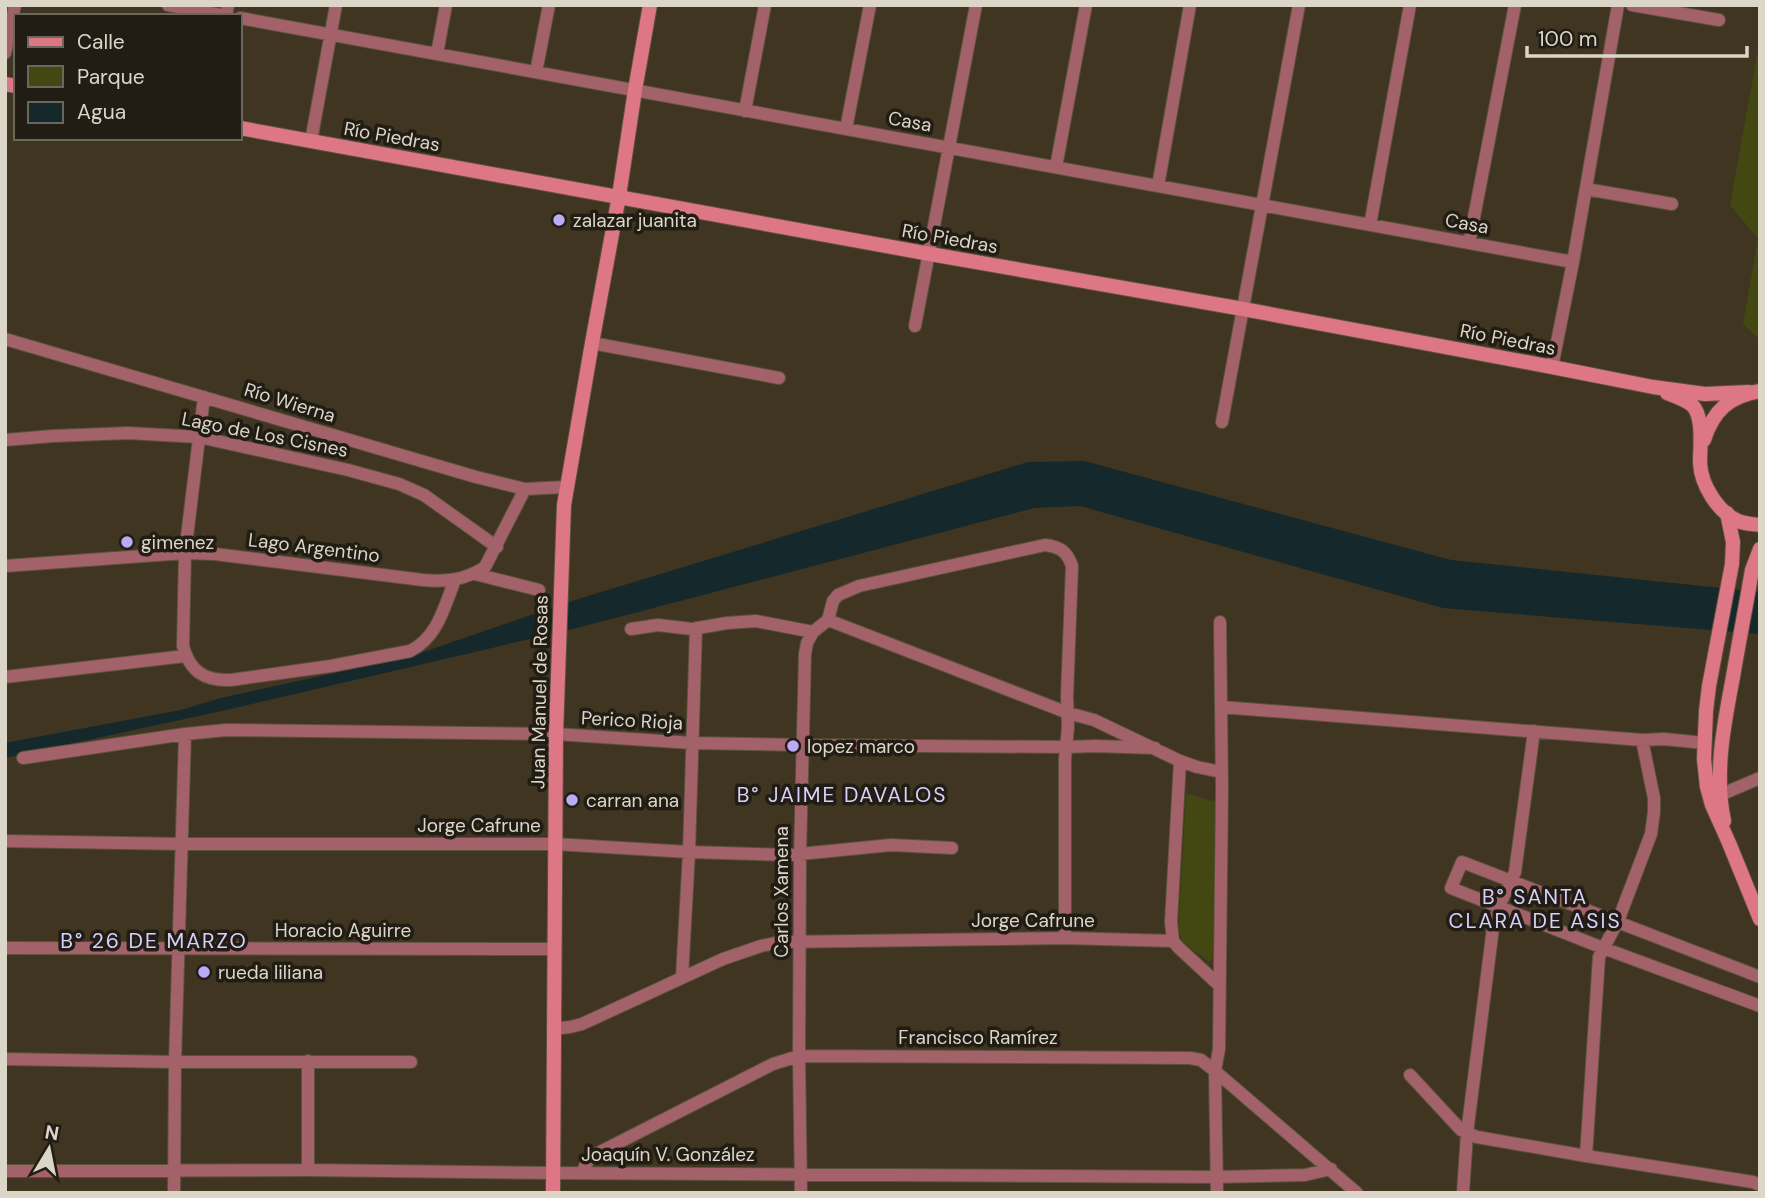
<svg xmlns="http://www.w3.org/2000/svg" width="1765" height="1198" viewBox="0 0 1765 1198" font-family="'DM Sans',sans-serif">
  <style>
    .green { fill: #434712 }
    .water { fill: #15282c }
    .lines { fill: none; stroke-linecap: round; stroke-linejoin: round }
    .street-casing { stroke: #5b523e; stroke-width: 14 }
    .secondary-casing { stroke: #5b523e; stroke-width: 16 }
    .street { stroke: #a36169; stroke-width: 12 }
    .secondary { stroke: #de7785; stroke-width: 14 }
    .poi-dot { fill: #bbaaf6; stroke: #221d14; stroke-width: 2.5 }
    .labels { text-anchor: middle; stroke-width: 7; stroke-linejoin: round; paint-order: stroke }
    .street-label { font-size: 19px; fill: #dcd6c9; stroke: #221d14 }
    .poi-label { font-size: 19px; fill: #dcd6c9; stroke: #221d14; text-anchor: start }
    .neighbourhood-label { font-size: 21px; letter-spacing: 2px; fill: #d9d1fd; stroke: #221d14 }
  </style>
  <rect width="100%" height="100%" fill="#3f3520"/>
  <!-- green -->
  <path class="green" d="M 1760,38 L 1760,340 L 1743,324 L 1758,239 L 1730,205 Z
    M 1186,793 L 1215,802 L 1213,958 L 1209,962 L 1183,942 L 1178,931 Z"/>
  <!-- water -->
  <path class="water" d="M 1084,461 L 1451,560 L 1760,592 L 1760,634 L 1443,608 L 1080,506 L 1034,508 L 577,628 L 226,710 L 5,758 L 5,743 L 181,710 L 221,698 L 412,656 L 575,600 L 1028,462 Z"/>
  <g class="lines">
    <!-- street casing -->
    <g class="street-casing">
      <path id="street" d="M 168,5 L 226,16 L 228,5
        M 1632,5 L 1719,20
        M 240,18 L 1573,262
        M 5,53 L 15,5
        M 437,54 L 446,5
        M 536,72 L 549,5
        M 745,111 L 765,5
        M 846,129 L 870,5
        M 311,141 L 336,5
        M 1056,167 L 1086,5
        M 1158,186 L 1190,5
        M 1586,189 L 1672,204
        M 1370,225 L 1410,5
        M 1469,243 L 1515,5
        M 915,326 L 976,5
        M 5,339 L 476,477 L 525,489 L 566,487
        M 592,343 L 779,378
        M 1552,367 L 1573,262 L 1618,5
        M 204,397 L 185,553 L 183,646 C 190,672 205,681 231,680 L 331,666 L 410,651 C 438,637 444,607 455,580
        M 1222,422 L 1299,5
        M 5,440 L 53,436 L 128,433 L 199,437 L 348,470 L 399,484 L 424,495 L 497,547
        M 5,566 L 185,553 L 215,554 L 423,580 C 447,582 465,580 485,567 L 525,489
        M 475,574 L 539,590
        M 828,620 L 1068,713 L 1094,720 L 1180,761 L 1197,767 L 1221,772
        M 631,629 L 658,625 L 692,629 L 727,623 L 756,621 L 813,632
        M 5,677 L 185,656
        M 1221,707 L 1642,740 L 1664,739 L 1704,743
        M 23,758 L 185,734 L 226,730 L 556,734 L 692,743 L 802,745 L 1066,747 L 1095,746 L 1155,748
        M 1720,795 L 1760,778
        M 5,841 L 183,844 L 555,844 L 689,852 L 790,855 L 891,845 L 952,848
        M 1173,941 L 1171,922 L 1180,761
        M 5,948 L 554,949
        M 682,977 L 689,852 L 696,628
        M 1760,977 L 1462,862 L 1451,888 L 1603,948 L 1760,1006
        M 553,1029 L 570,1027 L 582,1024 L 723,959 L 761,946 L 780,942 L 1065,938 L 1173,941 L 1179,948 L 1219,985
        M 5,1059 L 175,1062 L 411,1062
        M 1410,1075 L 1461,1130 L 1477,1137 L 1586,1156 L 1753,1182 L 1760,1185
        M 1586,1156 L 1599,957 L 1618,921 L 1651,834 L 1654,812 L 1654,798 L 1642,740
        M 308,1170 L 308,1061
        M 5,1171 L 308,1170 L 553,1173 L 1217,1177 L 1305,1175 L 1331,1169
        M 583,1173 C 585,1162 589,1159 598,1153 L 773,1064 L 799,1056 L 1190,1058 L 1201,1060 L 1215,1071 L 1357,1193
        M 174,1193 L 175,1062 L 185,734
        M 801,1193 L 799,1056 L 800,855 L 805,654 L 807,643 L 813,632 L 828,620 L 833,601 L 838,595 L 859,586 L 1045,545 C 1060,547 1067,551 1072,566 L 1067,696 L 1068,727 L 1065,759 L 1065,938
        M 1217,1193 L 1215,1071 L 1219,1049 L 1222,788 L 1220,622
        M 1463,1193 L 1467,1133 L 1493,928 L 1499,906 L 1515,872 L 1534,731"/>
    </g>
    <!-- secondary casing -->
    <g class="secondary-casing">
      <path id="secondary" d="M 5,84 L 16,86
        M 240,128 L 930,254 L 1243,309 L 1552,367 L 1653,387 L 1705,394 L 1749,392
        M 1667,393 C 1675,396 1686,400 1692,405 C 1704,416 1700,448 1700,463 C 1701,485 1718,512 1738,521 C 1745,524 1753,524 1760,525
        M 1704,440 C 1713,411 1729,396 1760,391
        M 1727,513 L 1733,542 L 1732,564 L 1709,686 L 1706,711 L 1704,759 L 1707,787 L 1712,805 L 1729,843 L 1760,919
        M 1724,821 C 1714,773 1724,724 1733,677 C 1739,641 1746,606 1752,570 L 1760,549
        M 553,1193 L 556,734 L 564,505 L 592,343 L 619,196 L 635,90 L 650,5"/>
    </g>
    <!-- street -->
    <use href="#street" class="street"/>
    <!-- secondary -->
    <use href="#secondary" class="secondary"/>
  </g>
  <!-- markers -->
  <g class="poi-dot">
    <circle cx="559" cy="220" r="7"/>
    <circle cx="127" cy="542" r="7"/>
    <circle cx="793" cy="746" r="7"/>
    <circle cx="572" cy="800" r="7"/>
    <circle cx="204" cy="972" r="7"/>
  </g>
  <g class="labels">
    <!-- street labels -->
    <g class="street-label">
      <text transform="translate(910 121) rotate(10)" y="7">Casa</text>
      <text transform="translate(392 136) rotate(10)" y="7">Río Piedras</text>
      <text transform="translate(1467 223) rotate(10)" y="7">Casa</text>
      <text transform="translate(950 238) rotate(10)" y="7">Río Piedras</text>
      <text transform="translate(1508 339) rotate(11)" y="7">Río Piedras</text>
      <text transform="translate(290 402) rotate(17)" y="7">Río Wierna</text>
      <text transform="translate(265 434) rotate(11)" y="7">Lago de Los Cisnes</text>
      <text transform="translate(314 547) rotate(7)" y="7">Lago Argentino</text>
      <text transform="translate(539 692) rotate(-89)" y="7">Juan Manuel de Rosas</text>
      <text transform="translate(632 720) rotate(3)" y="7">Perico Rioja</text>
      <text x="479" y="832">Jorge Cafrune</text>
      <text transform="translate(781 892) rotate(-90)" y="7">Carlos Xamena</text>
      <text x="1033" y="927">Jorge Cafrune</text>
      <text x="343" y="937">Horacio Aguirre</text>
      <text x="978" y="1044">Francisco Ramírez</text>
      <text x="668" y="1161">Joaquín V. González</text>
    </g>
    <!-- poi labels -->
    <g class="poi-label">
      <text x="573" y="227">zalazar juanita</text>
      <text x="141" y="549">gimenez</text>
      <text x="807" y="753">lopez marco</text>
      <text x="586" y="807">carran ana</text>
      <text x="218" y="979">rueda liliana</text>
    </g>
    <!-- neighbourhood labels -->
    <g class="neighbourhood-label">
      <text x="842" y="802">B° JAIME DAVALOS</text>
      <text x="1535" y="904">B° SANTA<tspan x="1535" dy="24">CLARA DE ASIS</tspan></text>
      <text x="154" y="948">B° 26 DE MARZO</text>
    </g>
  </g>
  <!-- border -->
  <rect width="1765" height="1198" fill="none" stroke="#dcd6c9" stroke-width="14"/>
  <!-- legend -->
  <rect x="14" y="14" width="228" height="126" fill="#221d14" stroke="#6c675c" stroke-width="2"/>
  <rect x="28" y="37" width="35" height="10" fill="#de7785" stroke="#6c675c" stroke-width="2"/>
  <text x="77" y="49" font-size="21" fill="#dcd6c9">Calle</text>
  <rect x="28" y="66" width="35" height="21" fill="#434712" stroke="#6c675c" stroke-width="2"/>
  <text x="77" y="84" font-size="21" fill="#dcd6c9">Parque</text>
  <rect x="28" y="102" width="35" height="21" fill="#15282c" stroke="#6c675c" stroke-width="2"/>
  <text x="77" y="119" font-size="21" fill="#dcd6c9">Agua</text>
  <!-- north arrow -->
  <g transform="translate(49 1149) rotate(10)" stroke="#221d14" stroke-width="5" paint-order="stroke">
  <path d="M0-5L12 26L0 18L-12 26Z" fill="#dcd6c9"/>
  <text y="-10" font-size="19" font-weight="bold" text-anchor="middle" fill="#dcd6c9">N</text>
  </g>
  <!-- scale -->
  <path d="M1527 46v10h220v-10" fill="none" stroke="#dcd6c9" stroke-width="3.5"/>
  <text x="1538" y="46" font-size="21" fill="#dcd6c9" stroke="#221d14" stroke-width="5" paint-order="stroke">100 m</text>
</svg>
